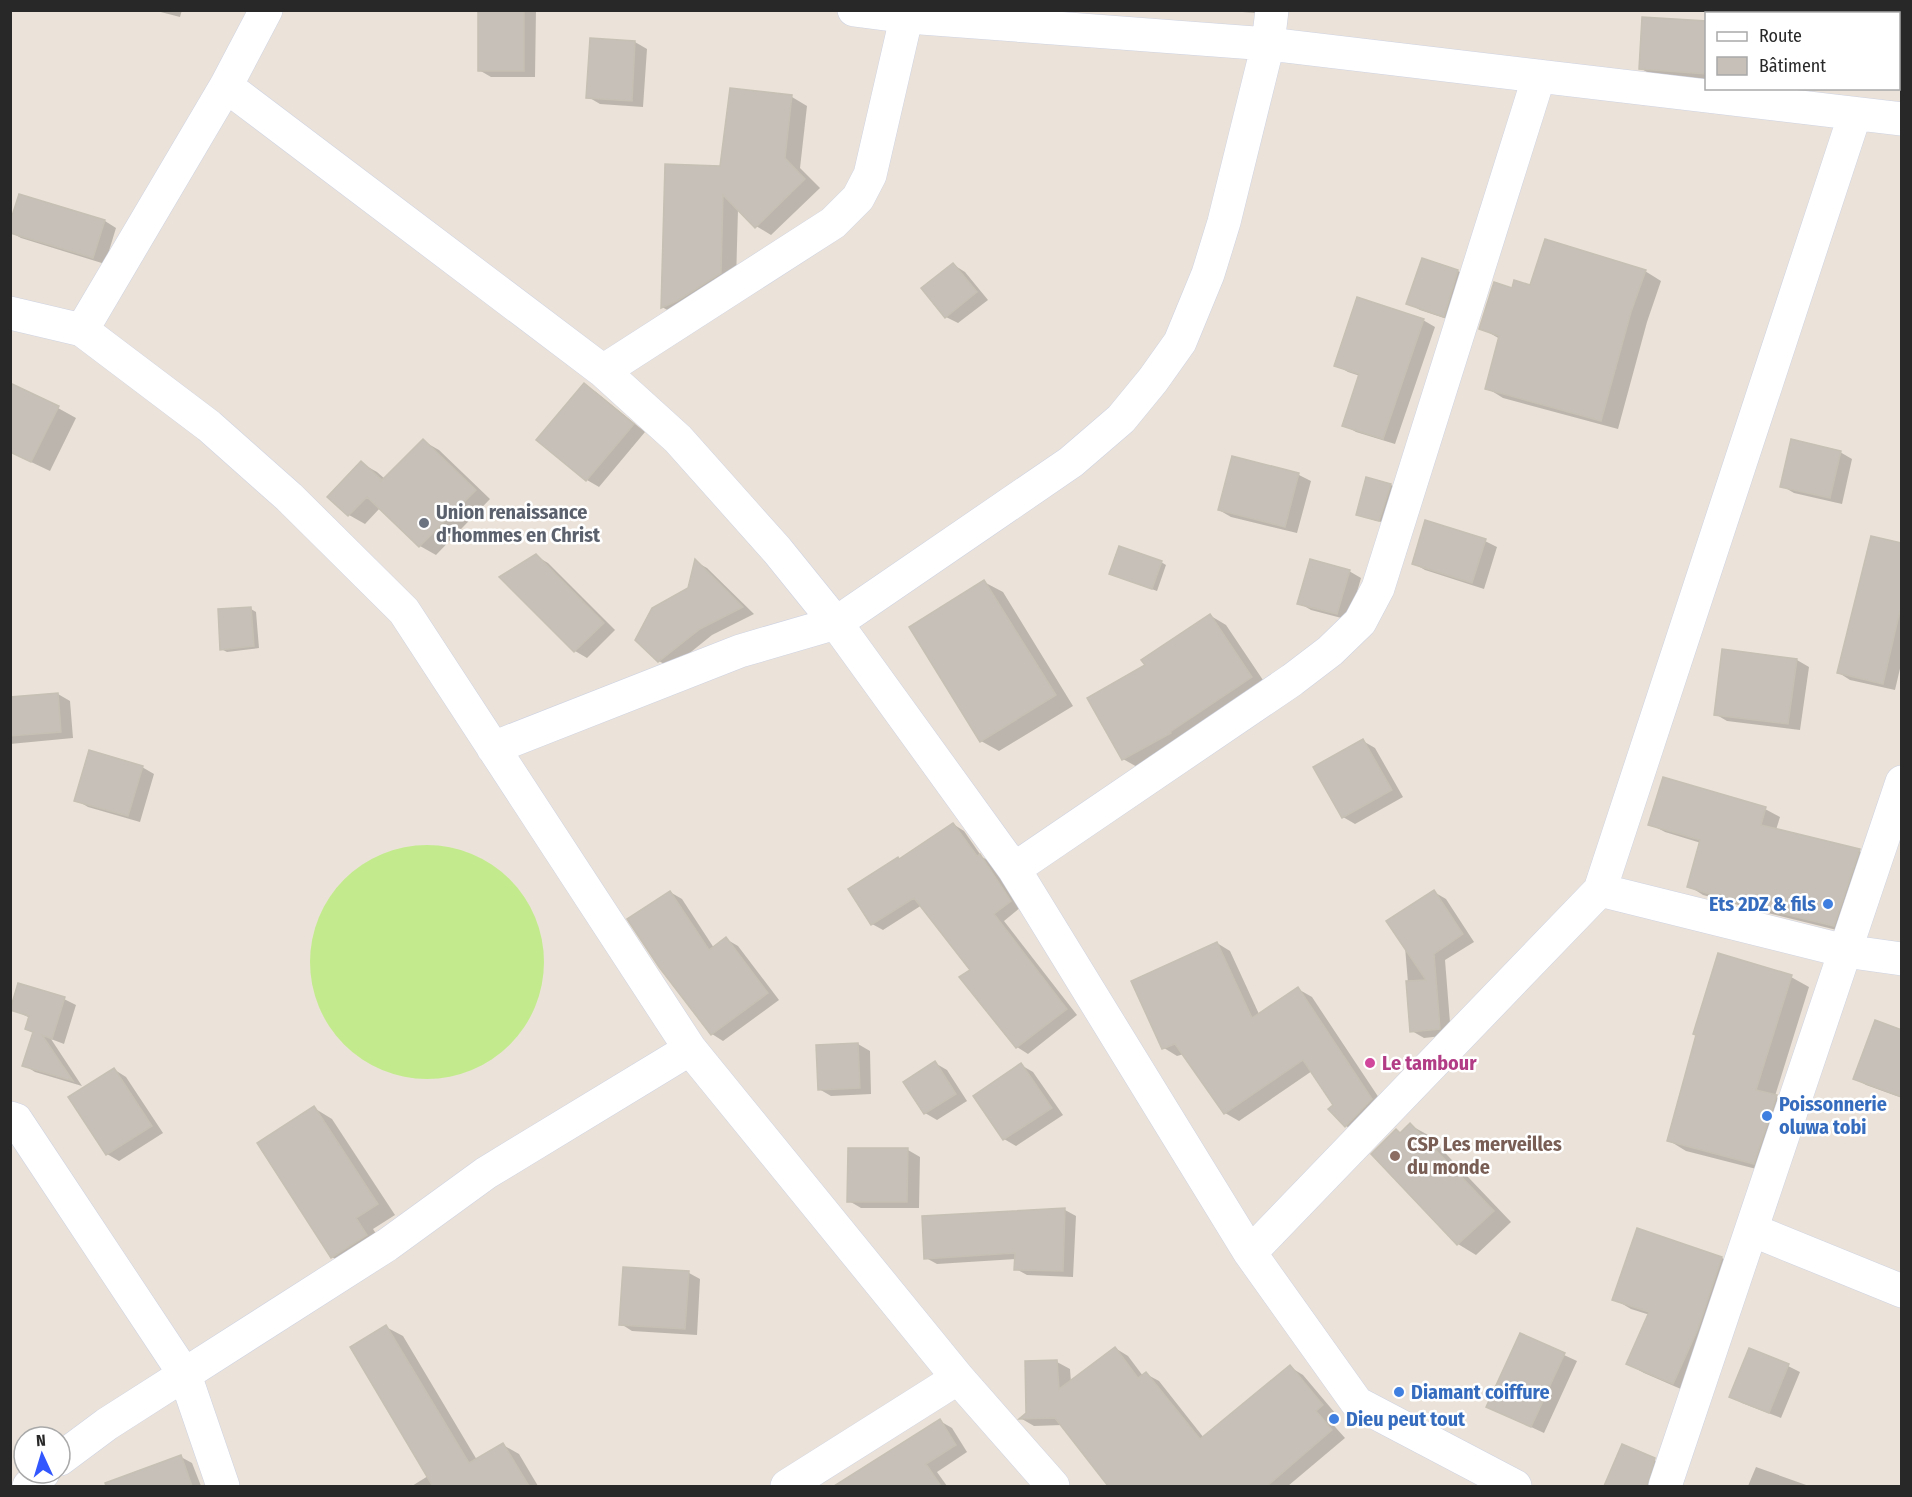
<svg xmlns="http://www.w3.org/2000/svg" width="1912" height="1497" viewBox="0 0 1912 1497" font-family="'Fira Sans Condensed',sans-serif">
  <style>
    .pitch { fill: #c3eb8e }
    .shadow { fill: #0003 }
    .building { fill: #c6c0b9; stroke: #c6bfb3; stroke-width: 1.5 }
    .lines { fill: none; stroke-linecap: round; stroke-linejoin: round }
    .minor-casing { stroke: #ced2e2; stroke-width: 34 }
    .minor { stroke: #fff; stroke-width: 33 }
    .worship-dot { fill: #6b7280; stroke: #fff; stroke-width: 2 }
    .shop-dot { fill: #3f7fe0; stroke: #fff; stroke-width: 2 }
    .hotel-dot { fill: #d1479c; stroke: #fff; stroke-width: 2 }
    .education-dot { fill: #8d6e63; stroke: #fff; stroke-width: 2 }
    .labels { text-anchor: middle; stroke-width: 5; stroke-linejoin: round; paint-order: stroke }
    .worship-label { font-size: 20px; font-weight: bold; fill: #5b616d; stroke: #fff; text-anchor: start }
    .shop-label { font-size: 20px; font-weight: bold; fill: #366cbe; stroke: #fff; text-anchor: start }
    .hotel-label { font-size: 20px; font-weight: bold; fill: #b23c85; stroke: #fff; text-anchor: start }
    .education-label { font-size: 20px; font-weight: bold; fill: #785e54; stroke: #fff; text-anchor: start }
  </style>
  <rect width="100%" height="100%" fill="#ebe3d9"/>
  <!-- pitch -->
  <path class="pitch" d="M310 962a117 117 0 1 1 234 0a117 117 0 1 1-234 0Z"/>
  <!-- shadow -->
  <path class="shadow" d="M 153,10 L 182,10 L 180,17 Z
    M 480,10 L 536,10 L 535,77 L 491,77 L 479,70 Z
    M 1216,10 L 1269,10 L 1269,14 Z
    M 1765,10 L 1825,10 L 1825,14 L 1765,14 Z
    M 1706,23 L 1706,79 L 1652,75 L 1640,68 Z
    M 635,42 L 647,49 L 643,107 L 600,104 L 588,97 Z
    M 731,90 L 792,97 L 807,106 L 800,168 L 820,188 L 771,235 L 756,226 L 738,209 L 736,282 L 678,316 L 662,307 L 721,167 Z
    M 20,196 L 105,221 L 116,228 L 105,264 L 21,238 L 10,232 Z
    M 1423,260 L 1458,271 L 1470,278 L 1456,322 L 1420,310 L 1408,303 Z
    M 954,265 L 965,272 L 988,300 L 958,323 L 946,317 Z
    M 1645,271 L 1661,281 L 1647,322 L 1618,429 L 1503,398 L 1487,388 L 1500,339 L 1481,328 L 1513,290 Z
    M 1423,320 L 1435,327 L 1395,444 L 1356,432 L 1344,425 L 1360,376 L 1348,372 L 1336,365 Z
    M 584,385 L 596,392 L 645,432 L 599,487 L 587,480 L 538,440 Z
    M 58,408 L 76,418 L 50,471 L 10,452 Z
    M 423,441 L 439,450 L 490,499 L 436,555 L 420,546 L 380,508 L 365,524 L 349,515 L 329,496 L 361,463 L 377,472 L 385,479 Z
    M 1840,452 L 1852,459 L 1842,504 L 1794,493 L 1782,486 Z
    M 1233,458 L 1299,475 L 1311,481 L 1297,533 L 1231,517 L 1219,510 Z
    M 1391,485 L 1396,488 L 1385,523 L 1363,517 L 1358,514 Z
    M 1485,541 L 1497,547 L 1484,589 L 1425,570 L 1413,563 Z
    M 1902,545 L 1902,660 L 1895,690 L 1850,680 L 1839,673 Z
    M 536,556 L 548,563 L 615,630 L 587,658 L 575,651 Z
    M 696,562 L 707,568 L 754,614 L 712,635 L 671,668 L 659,661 L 689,589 Z
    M 1161,562 L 1166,565 L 1157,591 L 1111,574 Z
    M 1349,571 L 1361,578 L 1349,620 L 1311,610 L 1299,603 Z
    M 984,582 L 1003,592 L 1073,706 L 999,751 L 981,741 Z
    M 251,609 L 256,612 L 259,648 L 227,652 L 221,649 Z
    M 1211,616 L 1226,625 L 1267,686 L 1139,768 L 1123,759 L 1147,666 Z
    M 1797,660 L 1809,667 L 1800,730 L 1727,721 L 1715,714 Z
    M 58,694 L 70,701 L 73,738 L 10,744 L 10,698 Z
    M 1363,741 L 1375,748 L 1403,797 L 1355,824 L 1343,817 Z
    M 142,767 L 154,774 L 140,822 L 88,807 L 76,800 Z
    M 1765,809 L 1780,817 L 1776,830 L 1859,851 L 1874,859 L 1849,933 L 1756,910 L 1703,895 L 1689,886 L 1701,843 L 1665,832 L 1650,824 Z
    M 953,824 L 964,831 L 982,857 L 991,862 L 1021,907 L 1004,921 L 1077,1015 L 1028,1054 L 1017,1047 L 962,978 L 972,970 L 922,905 L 883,930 L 872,924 L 900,860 Z
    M 670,892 L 682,899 L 714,948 L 726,939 L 738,946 L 779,1000 L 723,1041 L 712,1034 Z
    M 1434,892 L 1446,899 L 1474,942 L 1445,960 L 1451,1035 L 1424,1038 L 1412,1031 L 1405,947 Z
    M 1217,943 L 1230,951 L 1259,1014 L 1298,989 L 1312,997 L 1385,1107 L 1360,1134 L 1346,1126 L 1330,1109 L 1335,1105 L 1312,1071 L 1239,1121 L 1225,1113 L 1184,1054 L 1177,1056 L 1164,1048 L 1133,982 Z
    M 1791,977 L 1809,987 L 1775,1096 L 1794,1107 L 1772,1173 L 1686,1151 L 1668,1140 Z
    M 64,999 L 76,1005 L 64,1044 L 51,1039 L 82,1086 L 35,1072 L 24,1065 L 35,1033 L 27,1028 L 30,1018 L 12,1009 Z
    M 1902,1031 L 1902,1098 L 1866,1085 L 1854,1078 Z
    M 858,1044 L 870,1051 L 871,1094 L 831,1096 L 819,1089 Z
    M 935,1063 L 947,1070 L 967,1101 L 937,1120 L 925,1113 Z
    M 1021,1065 L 1033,1072 L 1063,1115 L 1016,1146 L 1004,1139 L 975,1096 Z
    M 115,1070 L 126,1077 L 163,1133 L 119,1161 L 107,1154 L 70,1098 Z
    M 314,1108 L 332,1119 L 395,1215 L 373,1229 L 384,1246 L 350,1268 L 332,1257 L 259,1144 Z
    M 1410,1125 L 1428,1135 L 1511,1222 L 1476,1255 L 1458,1244 L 1373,1154 L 1396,1131 L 1401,1134 Z
    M 908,1150 L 920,1157 L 919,1208 L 861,1208 L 849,1201 Z
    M 1065,1210 L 1076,1216 L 1073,1277 L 1027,1275 L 1016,1269 L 1016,1259 L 937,1264 L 926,1258 L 923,1218 Z
    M 1638,1230 L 1722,1258 L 1739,1268 L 1690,1393 L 1644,1373 L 1628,1364 L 1650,1315 L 1631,1309 L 1614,1299 Z
    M 689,1273 L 700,1279 L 697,1335 L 632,1331 L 621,1324 Z
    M 386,1327 L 403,1336 L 477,1460 L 503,1445 L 519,1454 L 538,1486 L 412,1486 L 428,1476 Z
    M 1521,1335 L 1577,1361 L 1544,1433 L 1488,1407 Z
    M 1115,1348 L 1128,1356 L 1143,1376 L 1146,1374 L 1159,1381 L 1204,1438 L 1290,1367 L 1303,1375 L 1335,1413 L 1328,1419 L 1345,1438 L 1288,1486 L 1110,1486 L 1062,1425 L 1034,1426 L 1022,1419 L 1028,1414 L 1057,1362 L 1070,1369 L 1071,1382 Z
    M 1788,1366 L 1800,1372 L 1781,1418 L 1742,1403 L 1730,1396 Z
    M 940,1421 L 952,1428 L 967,1452 L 937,1472 L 947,1486 L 838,1486 Z
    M 1623,1446 L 1666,1466 L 1659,1486 L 1606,1486 Z
    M 181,1457 L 192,1463 L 201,1486 L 137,1486 L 132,1475 Z
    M 1756,1467 L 1809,1486 L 1748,1486 Z"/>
  <!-- building -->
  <path class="building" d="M 478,10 L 524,10 L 524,71 L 478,71 Z
    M 1642,17 L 1707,21 L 1707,74 L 1639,69 Z
    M 590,38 L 635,41 L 632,101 L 586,98 Z
    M 730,88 L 792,95 L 785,158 L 805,179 L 755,228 L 723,195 L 721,273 L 677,301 L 661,308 L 665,164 L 720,166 Z
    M 19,194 L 105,220 L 93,258 L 10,233 L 10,222 Z
    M 1545,239 L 1646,270 L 1631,312 L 1601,421 L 1485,389 L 1499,336 L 1479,329 L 1494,282 L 1512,288 L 1514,280 L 1530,285 Z
    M 1422,258 L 1458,270 L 1444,317 L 1406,304 Z
    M 953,263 L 977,292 L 945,318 L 921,288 Z
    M 1357,297 L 1424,319 L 1383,439 L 1342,426 L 1359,374 L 1334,366 Z
    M 10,383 L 59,406 L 31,462 L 10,452 Z
    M 584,383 L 634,424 L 586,481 L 536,440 Z
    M 423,439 L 476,490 L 419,547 L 367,497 L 348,516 L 327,497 L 361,461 L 382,480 L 380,482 Z
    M 1791,439 L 1841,451 L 1830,498 L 1780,487 Z
    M 1232,456 L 1299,473 L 1285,527 L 1218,510 Z
    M 1366,477 L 1391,484 L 1379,521 L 1356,515 Z
    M 1425,520 L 1486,539 L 1472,583 L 1412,564 Z
    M 1871,536 L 1902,543 L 1902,602 L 1883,684 L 1837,673 Z
    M 1119,546 L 1162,561 L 1152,589 L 1109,574 Z
    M 536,554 L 604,623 L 574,652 L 499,577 Z
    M 695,559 L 743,607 L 700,629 L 658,662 L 635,640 L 652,608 L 688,588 Z
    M 1310,559 L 1350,570 L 1337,614 L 1297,604 Z
    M 984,580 L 1056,695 L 980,742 L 909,627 Z
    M 251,607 L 254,646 L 220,650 L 218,609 Z
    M 1210,614 L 1252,677 L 1170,732 L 1171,733 L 1122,760 L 1087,698 L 1145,665 L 1141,660 Z
    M 1722,649 L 1797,659 L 1788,724 L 1714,715 Z
    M 58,693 L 61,732 L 10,736 L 10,697 Z
    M 1363,739 L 1392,790 L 1342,818 L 1313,767 Z
    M 89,750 L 143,766 L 128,816 L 74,801 Z
    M 1663,777 L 1766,807 L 1761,825 L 1860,849 L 1834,926 L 1739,903 L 1687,887 L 1700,840 L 1648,825 Z
    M 953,823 L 977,856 L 980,854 L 1011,901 L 994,914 L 1067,1009 L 1016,1048 L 959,977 L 970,970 L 914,898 L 871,925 L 848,889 L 898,857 L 899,859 Z
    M 1434,890 L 1463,934 L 1434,954 L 1440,1029 L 1410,1032 L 1406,981 L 1426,980 L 1386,921 Z
    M 670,891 L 709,950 L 726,937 L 768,993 L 711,1035 L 659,967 L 627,919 Z
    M 1217,942 L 1252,1018 L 1298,987 L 1372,1099 L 1345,1127 L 1328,1109 L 1333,1105 L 1303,1060 L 1224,1114 L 1175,1044 L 1162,1049 L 1131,981 Z
    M 1718,953 L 1792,975 L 1756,1090 L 1777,1095 L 1754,1164 L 1667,1141 L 1696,1035 L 1693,1034 Z
    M 18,983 L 65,997 L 52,1039 L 42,1035 L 73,1081 L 22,1066 L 33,1032 L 25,1029 L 29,1016 L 10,1010 Z
    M 1875,1020 L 1902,1030 L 1902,1097 L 1853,1079 Z
    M 858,1043 L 860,1088 L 818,1090 L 816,1045 Z
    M 935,1061 L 956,1094 L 924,1114 L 903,1082 Z
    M 1021,1063 L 1052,1108 L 1003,1140 L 973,1096 Z
    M 114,1068 L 152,1126 L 106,1155 L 68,1097 Z
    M 314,1106 L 378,1204 L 356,1218 L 367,1235 L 331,1258 L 257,1143 Z
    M 1410,1123 L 1494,1211 L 1457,1245 L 1371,1154 L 1396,1129 L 1400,1133 Z
    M 848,1148 L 908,1148 L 907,1202 L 847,1202 Z
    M 1065,1208 L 1063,1271 L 1014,1270 L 1015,1253 L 924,1259 L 922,1216 Z
    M 1637,1228 L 1722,1257 L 1698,1329 L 1673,1384 L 1626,1364 L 1649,1312 L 1612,1300 Z
    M 623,1267 L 689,1271 L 685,1329 L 619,1325 Z
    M 386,1325 L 469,1463 L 503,1443 L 529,1486 L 429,1486 L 432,1485 L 350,1347 Z
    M 1520,1333 L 1565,1353 L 1531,1427 L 1486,1407 Z
    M 1115,1347 L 1138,1378 L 1146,1372 L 1200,1439 L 1290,1365 L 1323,1405 L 1316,1411 L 1332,1430 L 1267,1486 L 1108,1486 L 1055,1418 L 1019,1419 L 1026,1413 L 1025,1361 L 1057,1360 L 1059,1389 Z
    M 1749,1348 L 1789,1364 L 1769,1413 L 1729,1397 Z
    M 940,1419 L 956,1445 L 926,1464 L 941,1486 L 834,1486 Z
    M 1622,1444 L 1655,1458 L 1647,1486 L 1604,1486 Z
    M 181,1455 L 192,1486 L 106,1486 L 105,1483 Z"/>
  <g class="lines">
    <!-- minor casing -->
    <g class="minor-casing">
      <path id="minor" d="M 854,10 L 908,17 L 1268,44 L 1902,119
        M 226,86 L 603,371 L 678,439 L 777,550 L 836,623 L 1014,869 L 1250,1253 L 1357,1403 L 1515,1486
        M 10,313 L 82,330 L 209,426 L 289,497 L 404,611 L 690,1049 L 958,1378 L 1053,1486
        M 82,330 L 226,86 L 266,10
        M 603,371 L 833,223 L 858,198 L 870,175 L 908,10
        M 493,748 L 740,651 L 836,623 L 1071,462 L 1121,419 L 1153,380 L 1180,342 L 1208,274 L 1224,222 L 1268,44 L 1272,10
        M 1014,869 L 1292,680 L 1330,651 L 1360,622 L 1378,588 L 1539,76
        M 1600,890 L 1845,951 L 1902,959
        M 10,1118 L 16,1120 L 185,1375 L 223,1486
        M 1752,1230 L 1902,1291
        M 1250,1253 L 1600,890 L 1855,114
        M 60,1459 L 107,1424 L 387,1245 L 486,1173 L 690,1049
        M 29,1486 L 43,1473
        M 787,1486 L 958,1378
        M 1665,1486 L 1902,782"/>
    </g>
    <!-- minor -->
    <use href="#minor" class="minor"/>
  </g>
  <!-- markers -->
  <circle class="worship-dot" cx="424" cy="523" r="6"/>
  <g class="shop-dot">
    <circle cx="1828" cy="904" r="6"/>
    <circle cx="1767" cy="1116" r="6"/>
    <circle cx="1399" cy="1392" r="6"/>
    <circle cx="1334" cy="1419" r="6"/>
  </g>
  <circle class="hotel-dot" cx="1370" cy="1063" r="6"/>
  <circle class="education-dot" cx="1395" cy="1156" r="6"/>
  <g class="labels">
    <!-- worship labels -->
    <g class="worship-label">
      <text x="436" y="519">Union renaissance<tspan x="436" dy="23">d'hommes en Christ</tspan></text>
    </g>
    <!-- shop labels -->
    <g class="shop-label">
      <text x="1816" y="911" text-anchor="end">Ets 2DZ &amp; fils</text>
      <text x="1779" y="1111">Poissonnerie<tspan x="1779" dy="23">oluwa tobi</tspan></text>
      <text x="1411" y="1399">Diamant coiffure</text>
      <text x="1346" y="1426">Dieu peut tout</text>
    </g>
    <!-- hotel labels -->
    <g class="hotel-label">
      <text x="1382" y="1070">Le tambour</text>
    </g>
    <!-- education labels -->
    <g class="education-label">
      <text x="1407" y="1151">CSP Les merveilles<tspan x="1407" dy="23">du monde</tspan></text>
    </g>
  </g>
  <!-- border -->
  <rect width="1912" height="1497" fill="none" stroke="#282828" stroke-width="24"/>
  <!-- legend -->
  <rect x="1705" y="12" width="195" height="78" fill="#ffffff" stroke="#a9a9a9" stroke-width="1.5"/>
  <rect x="1717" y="32" width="30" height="9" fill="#ffffff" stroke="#a9a9a9" stroke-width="1.5"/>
  <text x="1759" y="42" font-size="18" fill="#282828">Route</text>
  <rect x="1717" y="57" width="30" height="18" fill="#c6c0b9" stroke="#a9a9a9" stroke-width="1.5"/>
  <text x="1759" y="72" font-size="18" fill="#282828">Bâtiment</text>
  <!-- north arrow -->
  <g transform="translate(42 1455) rotate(356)"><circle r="28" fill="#ffffff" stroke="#a9a9a9" stroke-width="1.5"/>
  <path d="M0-4.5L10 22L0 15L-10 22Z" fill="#3357fe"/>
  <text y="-9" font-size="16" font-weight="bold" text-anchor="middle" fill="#282828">N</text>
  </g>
</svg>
